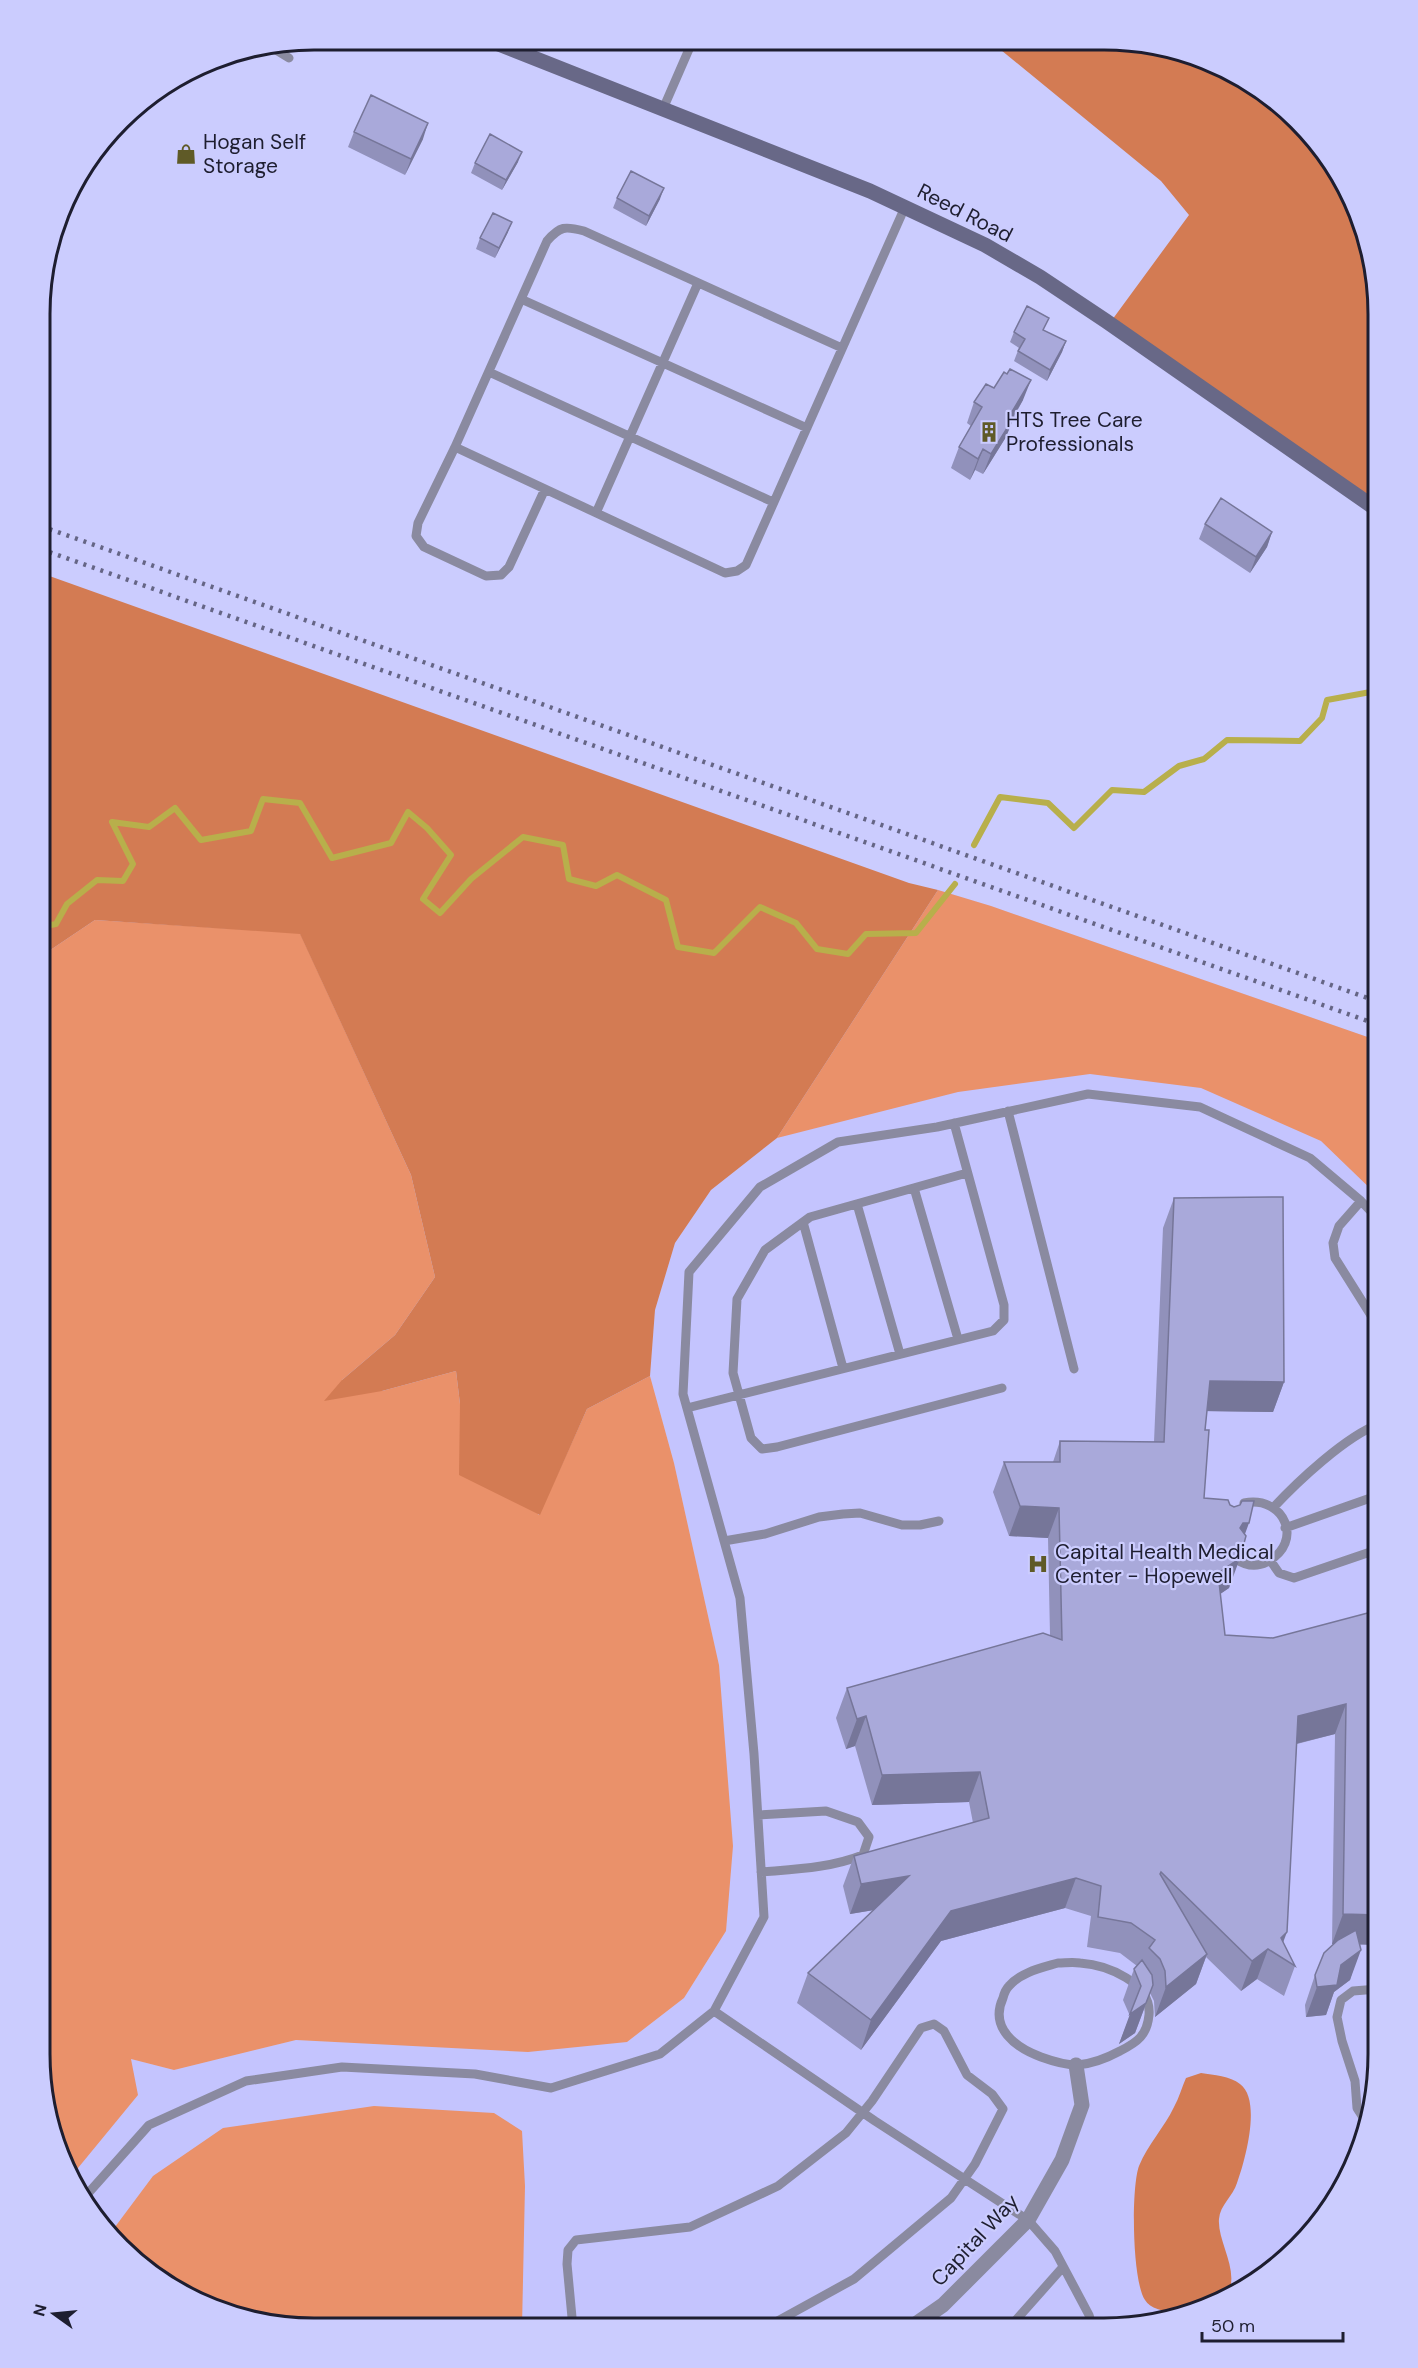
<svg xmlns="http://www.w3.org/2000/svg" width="1418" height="2368" viewBox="0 0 1418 2368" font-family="'DM Sans',sans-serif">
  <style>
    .built { fill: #c4c4fe }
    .green { fill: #ea916a }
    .forest { fill: #d37b53 }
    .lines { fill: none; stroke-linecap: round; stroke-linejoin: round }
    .stream { stroke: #b8af4b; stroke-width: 6 }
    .lane { stroke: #8a8aa0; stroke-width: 9 }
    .street { stroke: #8a8aa0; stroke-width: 15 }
    .secondary { stroke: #686887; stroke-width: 15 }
    .rail { stroke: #656585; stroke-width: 4.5; stroke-dasharray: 3 6; stroke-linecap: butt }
    .wall { fill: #9191bb }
    .shaded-wall { fill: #767699 }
    .building { fill: #a9a9da; stroke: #767699; stroke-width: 1.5 }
    .labels { text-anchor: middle; stroke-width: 4.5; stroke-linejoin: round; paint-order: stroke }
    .poi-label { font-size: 21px; fill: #1e1e30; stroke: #cbccfe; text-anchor: start }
    .street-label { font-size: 21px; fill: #1e1e30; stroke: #cbccfe }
    .rim { fill: none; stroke: #1e1e30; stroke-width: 3 }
  </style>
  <rect width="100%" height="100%" fill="#cbccfe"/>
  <!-- built -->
  <path class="built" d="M 938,890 L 991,906 L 1379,1041 L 1378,2073 L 1364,2143 L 1323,2221 L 1272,2272 L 1209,2308 L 1105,2329 L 278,2327 L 209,2308 L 146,2272 L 95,2221 L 71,2179 L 131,2059 L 174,2070 L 296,2040 L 406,2045 L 627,2042 L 684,1998 L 726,1931 L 719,1665 L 674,1463 L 650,1376 L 655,1310 L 675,1243 L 711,1190 L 777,1138 Z"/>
  <!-- green -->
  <path class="green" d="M 938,890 L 991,906 L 1379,1041 L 1379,1197 L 1321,1141 L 1201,1088 L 1090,1074 L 958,1092 L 777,1138 Z
    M 95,920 L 300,933 L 411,1175 L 435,1277 L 395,1335 L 342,1380 L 382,1391 L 456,1371 L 460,1404 L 539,1515 L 587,1409 L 650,1376 L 674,1463 L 719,1665 L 733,1846 L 726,1931 L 684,1998 L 627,2042 L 528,2052 L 296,2040 L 174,2070 L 131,2059 L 138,2095 L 78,2168 L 71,2179 L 60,2159 L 39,2055 L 40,957 Z
    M 374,2106 L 494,2113 L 522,2131 L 525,2186 L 522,2327 L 278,2327 L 209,2308 L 146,2272 L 109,2235 L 153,2176 L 223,2128 Z"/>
  <!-- forest -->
  <path class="forest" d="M 990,41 L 1141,41 L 1210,60 L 1272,96 L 1323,147 L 1358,209 L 1379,313 L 1379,504 L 1112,320 L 1189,215 L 1161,181 Z
    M 41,573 L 909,883 L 938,890 L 777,1138 L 711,1190 L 675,1243 L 655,1310 L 650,1376 L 587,1409 L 540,1515 L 459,1475 L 460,1404 L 456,1371 L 382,1391 L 324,1401 L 342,1380 L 395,1335 L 435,1277 L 411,1175 L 300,934 L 95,920 L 40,957 Z
    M 1201,2073 C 1214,2075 1230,2076 1240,2084 C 1262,2100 1245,2161 1237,2183 C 1233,2196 1220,2205 1219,2219 C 1217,2243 1243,2274 1225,2299 C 1215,2311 1188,2314 1173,2312 C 1164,2311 1150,2309 1145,2300 C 1132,2281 1131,2188 1139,2166 C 1148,2144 1164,2128 1174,2107 C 1179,2098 1182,2087 1186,2078 Z"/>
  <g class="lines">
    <!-- stream -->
    <path class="stream" d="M 974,845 L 1000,797 L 1048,803 L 1074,828 L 1112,790 L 1144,792 L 1179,766 L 1204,759 L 1227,740 L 1300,741 L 1322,718 L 1327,700 L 1376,691 L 1379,688
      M 40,927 L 56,924 L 67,904 L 97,880 L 123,881 L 133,864 L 112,822 L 149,827 L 175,808 L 201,840 L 251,831 L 263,799 L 300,803 L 332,858 L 391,843 L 408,812 L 427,828 L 451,855 L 423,899 L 440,913 L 471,879 L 523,837 L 563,845 L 569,879 L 596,886 L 617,875 L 666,900 L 678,947 L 714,953 L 760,907 L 796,923 L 817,949 L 848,954 L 866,934 L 916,933 L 955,884"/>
    <!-- lane -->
    <path class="lane" d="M 271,47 L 289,58
      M 663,109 L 693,40
      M 521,299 L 807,428
      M 489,372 L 773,502
      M 455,447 L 725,573 L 737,571 L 746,565 L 905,207
      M 545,489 L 509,567 L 501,575 L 486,576 L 424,547 L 416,536 L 418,523 L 455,447 L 547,241 C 560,226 565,226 584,231 L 842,348
      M 596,513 L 698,283
      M 1008,1111 L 1074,1369
      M 967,1173 L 810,1217 L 765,1250 L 737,1299 L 733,1373 L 751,1438 L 762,1449 L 777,1447 L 1002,1388
      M 914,1188 L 958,1339
      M 1361,1201 L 1339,1226 L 1333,1243 L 1335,1258 L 1379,1328
      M 857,1204 L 900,1354
      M 803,1222 L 843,1368
      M 687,1408 L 993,1331 L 1004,1320 L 1004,1305 L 954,1123
      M 1273,1508 C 1297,1482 1346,1436 1379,1424
      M 1285,1528 L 1379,1495
      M 724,1541 L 765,1534 L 819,1517 L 843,1514 L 860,1513 L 902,1525 L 920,1525 L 939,1521
      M 1236,1559 C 1246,1566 1257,1567 1267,1562 C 1305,1542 1284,1495 1244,1503
      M 1270,1560 L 1279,1573 L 1294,1578 L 1379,1549
      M 758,1815 L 826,1811 L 858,1822 L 869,1837 L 863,1855 C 830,1868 797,1869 761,1872
      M 1058,1963 C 1065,1963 1073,1962 1080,1963 C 1108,1965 1152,1983 1149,2015 C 1147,2035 1138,2042 1120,2051 C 1107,2058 1092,2064 1077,2065 C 1066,2065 1052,2061 1041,2057 C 1016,2048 989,2028 1003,1998 C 1004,1994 1006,1989 1009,1986 C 1021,1972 1041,1968 1058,1963 Z
      M 714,2011 L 875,2121 L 1028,2220 L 1055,2251 L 1089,2315 L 1093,2329
      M 1368,2125 L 1357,2108 L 1355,2081 L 1342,2041 L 1337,2017 L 1341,2000 L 1353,1991 L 1378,1989
      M 83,2199 L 149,2125 L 246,2081 L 342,2067 L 475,2074 L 551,2088 L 660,2054 L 714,2011 L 764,1917 L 754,1754 L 740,1598 L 683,1394 L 689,1272 L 760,1187 L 838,1142 L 937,1127 L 1088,1094 L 1200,1107 L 1310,1158 L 1361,1201 L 1379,1220
      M 573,2328 L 567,2264 L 568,2250 L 576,2240 L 690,2227 L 778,2186 L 846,2133 L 872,2101 L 921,2028 L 934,2024 L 944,2031 L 967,2075 L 992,2094 L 1003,2109 L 975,2164 L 951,2198 L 854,2279 L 765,2328
      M 1008,2329 L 1063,2267"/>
    <!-- street -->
    <path class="street" d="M 910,2328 L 943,2305 L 1028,2220 L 1062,2160 L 1082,2105 L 1076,2065"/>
    <!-- secondary -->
    <path class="secondary" d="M 486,39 L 870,191 L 985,245 L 1040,277 L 1106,321 L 1379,511"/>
    <!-- rail -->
    <path class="rail" d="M 41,526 L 1379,1002
      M 41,549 L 1379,1025"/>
  </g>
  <!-- wall -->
  <path class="wall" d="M 354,132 L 423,139 L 405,175 L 348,147 Z
    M 518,162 L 502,190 L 471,173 L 475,163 Z
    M 617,198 L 660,199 L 646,226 L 613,208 Z
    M 508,232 L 495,258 L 476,249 L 480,238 Z
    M 1044,331 L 1066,341 L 1062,352 L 1047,381 L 1014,361 L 1019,348 L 1010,342 L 1014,332 Z
    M 994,388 L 1023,400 L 1014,417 L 1006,437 L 983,474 L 975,470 L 970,480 L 951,468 L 959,447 L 971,426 L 967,423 L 974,402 Z
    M 1205,524 L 1272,532 L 1267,547 L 1250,573 L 1199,539 Z
    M 1174,1198 L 1284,1382 L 1273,1412 L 1207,1411 L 1205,1430 L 1204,1498 L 1244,1534 L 1229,1588 L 1220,1594 L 1225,1635 L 1378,1722 L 1376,1723 L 1360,1945 L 1350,1980 L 1334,1992 L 1326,2015 L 1306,2017 L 1305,2005 L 1315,1975 L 1334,1944 L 1332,1944 L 1335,1734 L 1297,1744 L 1283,1942 L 1295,1966 L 1284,1996 L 1257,1979 L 1241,1991 L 1206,1957 L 1196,1984 L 1155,2017 L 1154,2001 L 1150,1993 L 1135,2033 L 1119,2044 L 1130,2016 L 1123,2000 L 1134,1969 L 1137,1966 L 1120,1953 L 1087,1947 L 1091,1916 L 1065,1908 L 941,1941 L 861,2050 L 797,2003 L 808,1973 L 874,1910 L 850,1914 L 843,1886 L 854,1856 L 973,1823 L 969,1802 L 872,1805 L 855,1746 L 846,1749 L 836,1718 L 847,1688 L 1050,1635 L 1048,1538 L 1009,1536 L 993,1492 L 1004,1462 L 1053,1462 L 1060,1441 L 1154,1442 L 1163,1228 Z"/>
  <!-- shaded-wall -->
  <path class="shaded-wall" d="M 428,123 L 423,139 L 405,175 L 411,159 Z
    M 522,152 L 518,162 L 502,190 L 506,180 Z
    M 664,188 L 660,199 L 646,226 L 649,216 Z
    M 512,222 L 508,232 L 495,258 L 499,248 Z
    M 1066,341 L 1062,352 L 1047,381 L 1050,370 Z
    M 1031,380 L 1023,400 L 1012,419 L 1014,417 L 1006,437 L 983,474 L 991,454 L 1010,415 Z
    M 983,449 L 975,470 L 970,480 L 978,459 Z
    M 1272,532 L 1267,547 L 1250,573 L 1256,557 Z
    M 1210,1381 L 1284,1382 L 1273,1412 L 1199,1411 Z
    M 1020,1506 L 1059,1508 L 1048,1538 L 1009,1536 Z
    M 1243,1523 L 1249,1523 L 1238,1553 L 1240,1528 Z
    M 1240,1558 L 1229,1588 L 1207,1603 L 1218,1573 Z
    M 1379,1695 L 1378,1722 L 1363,1726 L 1374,1696 Z
    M 1346,1704 L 1335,1734 L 1287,1746 L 1298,1716 Z
    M 866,1716 L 855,1746 L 846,1749 L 857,1719 Z
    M 980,1772 L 969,1802 L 872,1805 L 882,1775 Z
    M 909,1876 L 898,1906 L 850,1914 L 861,1884 Z
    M 1076,1878 L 1065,1908 L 941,1941 L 861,2050 L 871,2020 L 951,1911 Z
    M 1343,1914 L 1378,1915 L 1378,1945 L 1332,1944 Z
    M 1287,1932 L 1278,1956 L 1281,1938 Z
    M 1268,1949 L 1257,1979 L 1241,1991 L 1252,1961 Z
    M 1361,1950 L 1350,1980 L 1334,1992 L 1326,2015 L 1306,2017 L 1317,1987 L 1341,1965 Z
    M 1207,1954 L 1196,1984 L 1155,2017 L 1166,1987 Z
    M 1153,1985 L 1135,2033 L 1119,2044 L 1130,2014 Z"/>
  <!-- building -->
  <path class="building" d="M 371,95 L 428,123 L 411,159 L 354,132 Z
    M 490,134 L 522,152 L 506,180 L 475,163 Z
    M 631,171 L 664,188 L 649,216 L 617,198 Z
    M 493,213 L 512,222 L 499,248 L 480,238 Z
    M 1027,306 L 1049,318 L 1043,330 L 1066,341 L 1050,370 L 1018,351 L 1025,339 L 1014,332 Z
    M 1010,369 L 1031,380 L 1010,415 L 1014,417 L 991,454 L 983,449 L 978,459 L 959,447 L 982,407 L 974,402 L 986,384 L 994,388 L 1004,372 L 1007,374 Z
    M 1221,498 L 1272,532 L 1256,557 L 1205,524 Z
    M 1283,1197 L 1284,1382 L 1210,1381 L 1205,1430 L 1209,1430 L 1204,1498 L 1228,1500 L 1230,1505 L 1234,1507 L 1240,1505 L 1242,1501 L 1254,1501 L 1249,1523 L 1243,1523 L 1240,1528 L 1246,1536 L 1240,1558 L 1218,1573 L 1225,1635 L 1273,1638 L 1379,1610 L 1379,1695 L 1374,1696 L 1376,1725 L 1378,1725 L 1378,1915 L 1343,1914 L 1346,1704 L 1298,1716 L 1287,1932 L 1281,1938 L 1295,1966 L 1268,1949 L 1252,1961 L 1161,1872 L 1160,1874 L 1207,1954 L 1166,1987 L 1165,1971 L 1160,1959 L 1149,1948 L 1155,1940 L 1131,1923 L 1098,1917 L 1101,1886 L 1076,1878 L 951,1911 L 871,2020 L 808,1973 L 909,1876 L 861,1884 L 854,1856 L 989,1818 L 980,1772 L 882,1775 L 866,1716 L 857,1719 L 847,1688 L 1043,1633 L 1062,1640 L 1059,1508 L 1020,1506 L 1004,1462 L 1060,1462 L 1060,1441 L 1164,1442 L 1174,1198 Z
    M 1356,1930 L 1361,1950 L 1341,1965 L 1337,1985 L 1317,1987 L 1315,1975 L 1324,1953 L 1338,1940 Z
    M 1142,1960 L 1152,1975 L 1153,1985 L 1146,2003 L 1130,2014 L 1141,1986 L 1134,1969 Z"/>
  <!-- icons -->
  <defs>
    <g id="shop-bare" transform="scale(1.62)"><path d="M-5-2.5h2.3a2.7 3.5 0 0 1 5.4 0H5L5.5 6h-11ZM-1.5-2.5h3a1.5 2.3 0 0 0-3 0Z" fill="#5f5a27" stroke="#cbccfe" stroke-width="2.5" paint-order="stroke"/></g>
    <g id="building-bare" transform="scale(1.62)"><path d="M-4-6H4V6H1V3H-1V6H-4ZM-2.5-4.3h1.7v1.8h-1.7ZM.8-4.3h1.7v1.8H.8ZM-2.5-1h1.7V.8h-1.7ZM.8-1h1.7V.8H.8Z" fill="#5f5a27" stroke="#cbccfe" stroke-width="2.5" paint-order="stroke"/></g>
    <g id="hospital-bare" transform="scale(1.62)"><path d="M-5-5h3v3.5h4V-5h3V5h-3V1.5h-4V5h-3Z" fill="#5f5a27" stroke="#cbccfe" stroke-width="2.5" paint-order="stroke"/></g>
  </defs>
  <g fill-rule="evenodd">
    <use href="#shop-bare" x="186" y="154"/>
    <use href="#building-bare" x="989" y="432"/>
    <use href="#hospital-bare" x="1038" y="1564"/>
  </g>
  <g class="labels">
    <!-- poi labels -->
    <g class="poi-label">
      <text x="203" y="149">Hogan Self<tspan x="203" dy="24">Storage</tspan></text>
      <text x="1006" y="427">HTS Tree Care<tspan x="1006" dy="24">Professionals</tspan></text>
      <text x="1055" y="1559">Capital Health Medical<tspan x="1055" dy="24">Center - Hopewell</tspan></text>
    </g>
    <!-- street labels -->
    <g class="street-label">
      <text transform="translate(965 213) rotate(27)" y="7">Reed Road</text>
      <text transform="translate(975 2240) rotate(-47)" y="7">Capital Way</text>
    </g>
  </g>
  <!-- crop -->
  <path d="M0 0H1418V2368H0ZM314 50H1104A264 264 0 0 1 1368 314V2054A264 264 0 0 1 1104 2318H314A264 264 0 0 1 50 2054V314A264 264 0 0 1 314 50Z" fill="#cbccfe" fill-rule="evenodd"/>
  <path class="rim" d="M314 50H1104A264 264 0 0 1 1368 314V2054A264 264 0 0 1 1104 2318H314A264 264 0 0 1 50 2054V314A264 264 0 0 1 314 50Z"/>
  <!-- north arrow -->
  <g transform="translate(54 2314) rotate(285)" stroke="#cbccfe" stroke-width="4.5" paint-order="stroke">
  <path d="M0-4.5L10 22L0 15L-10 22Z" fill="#1e1e30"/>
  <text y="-9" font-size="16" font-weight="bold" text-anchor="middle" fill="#1e1e30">N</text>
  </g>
  <!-- scale -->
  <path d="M1202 2332v9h141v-9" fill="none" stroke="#1e1e30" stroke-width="3"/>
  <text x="1211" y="2332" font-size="18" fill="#1e1e30" stroke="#cbccfe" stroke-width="4.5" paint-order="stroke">50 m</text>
</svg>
